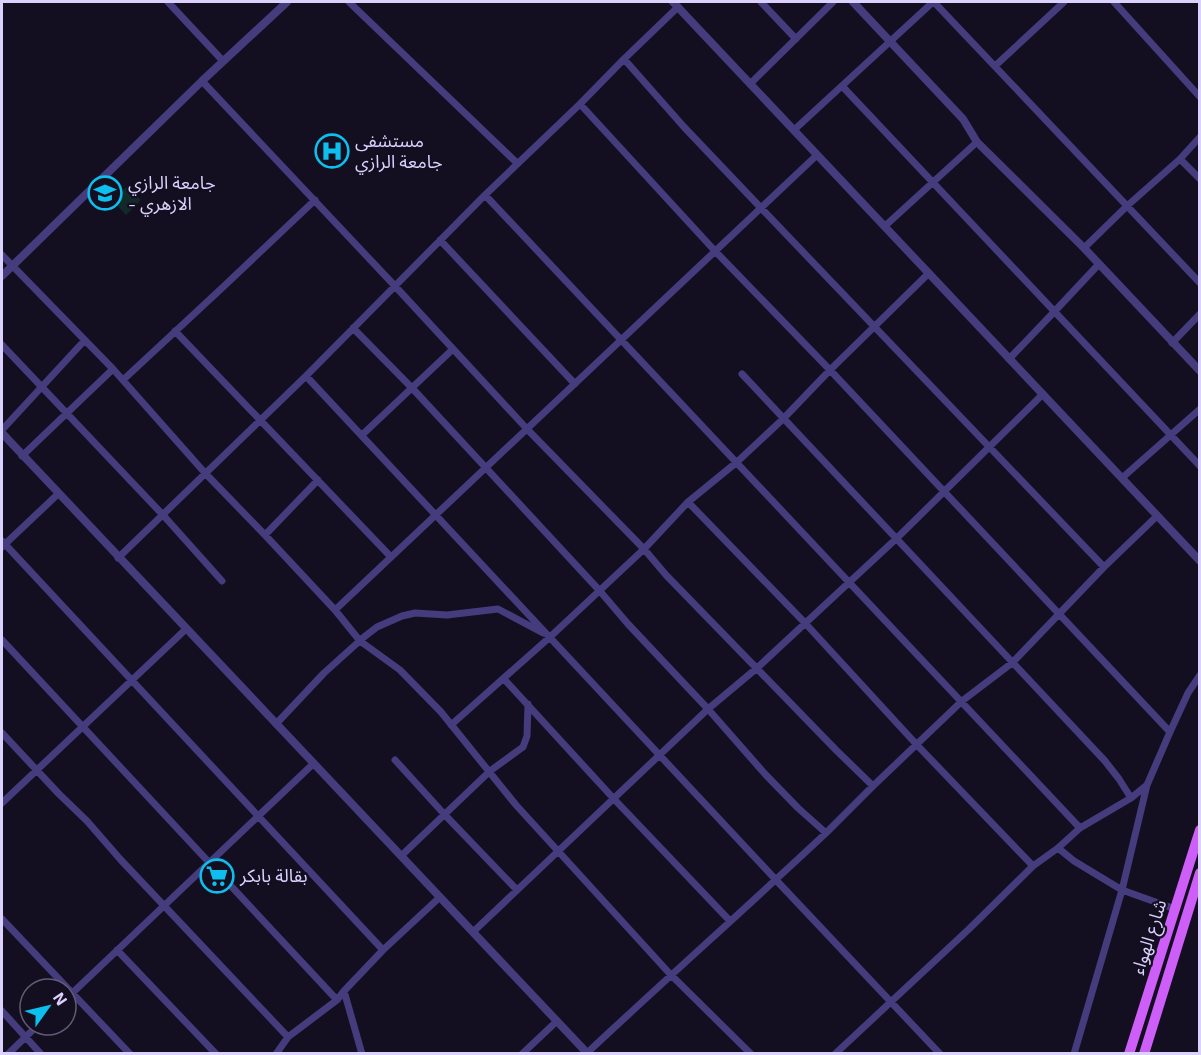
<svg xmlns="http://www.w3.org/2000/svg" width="1201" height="1055" viewBox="0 0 1201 1055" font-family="'Exo 2','Noto Sans Arabic',sans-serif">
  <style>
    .green { fill: #12292a }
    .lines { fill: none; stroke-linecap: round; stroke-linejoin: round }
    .minor { stroke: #453c7d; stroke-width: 7 }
    .tertiary { stroke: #453c7d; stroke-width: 8 }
    .primary { stroke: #cd5ef7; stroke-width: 10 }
    .labels { text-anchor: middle; stroke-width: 4.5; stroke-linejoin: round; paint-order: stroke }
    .poi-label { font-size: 18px; fill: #dad1fd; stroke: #140e21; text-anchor: start }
    .street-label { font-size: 18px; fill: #dad1fd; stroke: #140e21 }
  </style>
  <rect width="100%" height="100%" fill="#140e21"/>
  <!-- green -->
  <path class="green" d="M 126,187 L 141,200 L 126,215 L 113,201 Z"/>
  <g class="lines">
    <!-- minor -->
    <path class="minor" d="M 168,2 L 223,61
      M 349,2 L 517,163
      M 761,2 L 796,39
      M 934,2 L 1200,283
      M 1114,2 L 1200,97
      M 624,59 L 684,127 L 761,208 L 1104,567
      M 995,66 L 1064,2
      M 202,81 L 394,285 L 527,429 L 644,549 L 666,575 L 836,750 L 873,786
      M 750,84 L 833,2
      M 842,86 L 1200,466
      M 580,104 L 715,251 L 830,370 L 1170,732
      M 794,130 L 933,2
      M 1180,159 L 1200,179
      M 485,195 L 1080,828
      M 885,226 L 977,142
      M 440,240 L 575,384
      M 1084,248 L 1127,206 L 1180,159 L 1200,137
      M 2,255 L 113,369 L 205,473 L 265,535 L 335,610 L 360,641 L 400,670 L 441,712 L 516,805 L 558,851 L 670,974 L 751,1054
      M 353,328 L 412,388 L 599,590 L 628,624 L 708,709 L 765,774 L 798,808 L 826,833 C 747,907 666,979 587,1053
      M 175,331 L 391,557
      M 1172,343 L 1200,314
      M 2,345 L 163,515 L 222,581
      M 1009,359 L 1054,312 L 1099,264
      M 742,374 L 1105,761 L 1119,779 L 1131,798
      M 306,376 L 776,880 L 940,1054
      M 123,380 L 222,288 L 315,200
      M 2,430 L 84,341
      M 362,435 L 453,349
      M 22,456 L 113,369
      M 1122,478 L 1200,409
      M 688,502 L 805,623 L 917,745 L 1033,866
      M 265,535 L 318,480
      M 2,541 L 383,950
      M 2,547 L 58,494
      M 118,558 L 306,376 L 485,195 L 580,104 L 624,59 L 678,7
      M 335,610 L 817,155
      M 2,640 L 337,1000
      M 504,679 L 614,799 L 730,921
      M 276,724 L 324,673 L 364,637 L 377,627 L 402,616 L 415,613 L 447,615 L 498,609 L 543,633
      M 451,725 L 550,637 L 644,549 L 688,502 L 737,462 L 783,419 L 830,370 L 929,273
      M 2,733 L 59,794 L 87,821 L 120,859 L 288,1037
      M 395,760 L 445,815 L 517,890
      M 2,803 L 186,629
      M 826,833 L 873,786 L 962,701 L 1012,663 L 1104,567 L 1157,516
      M 1058,848 L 1074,861 L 1122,890 L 1175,909
      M 401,856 L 490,771 L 523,747 L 527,736 L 528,704
      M 2,919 L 130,1054
      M 473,932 L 708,709 L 757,668 L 898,537 L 1043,394
      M 117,950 L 216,1054
      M 344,991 L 362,1054
      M 66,999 L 313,764
      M 2,1011 L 41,1054
      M 8,1054 L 38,1025
      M 276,1054 L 288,1037 L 337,1000 L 344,991 L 383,950 L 440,897
      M 522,1054 L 557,1021
      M 835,1054 L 969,929 L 1033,866 L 1058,848 L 1080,828 L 1131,798 L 1147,785
      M 1074,1054 L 1122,890 L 1147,785 L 1170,732 L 1188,693 L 1200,675"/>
    <!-- tertiary -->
    <path class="tertiary" d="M 673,2 L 1200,561
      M 853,2 L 963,119 L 977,142 L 1084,248 L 1200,371
      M 2,276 L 202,81 L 287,2
      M 2,433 L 588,1054"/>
    <!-- primary -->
    <path class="primary" d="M 1129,1054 L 1200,830
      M 1144,1054 L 1200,873"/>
  </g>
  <!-- icons -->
  <defs>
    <g id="hospital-ring" transform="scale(1.725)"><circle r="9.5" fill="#140e21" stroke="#0cbfed" stroke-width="1.5"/><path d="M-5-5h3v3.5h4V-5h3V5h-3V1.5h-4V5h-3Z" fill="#0cbfed"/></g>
    <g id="university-ring" transform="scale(1.725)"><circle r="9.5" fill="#140e21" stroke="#0cbfed" stroke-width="1.5"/><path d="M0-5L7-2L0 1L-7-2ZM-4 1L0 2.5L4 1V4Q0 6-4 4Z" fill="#0cbfed"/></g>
    <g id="supermarket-ring" transform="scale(1.725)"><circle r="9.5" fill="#140e21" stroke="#0cbfed" stroke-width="1.5"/><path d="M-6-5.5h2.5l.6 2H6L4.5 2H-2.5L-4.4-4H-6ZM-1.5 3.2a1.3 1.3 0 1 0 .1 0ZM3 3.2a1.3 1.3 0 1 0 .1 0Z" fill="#0cbfed"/></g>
  </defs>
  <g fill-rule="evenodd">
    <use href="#hospital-ring" x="332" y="151"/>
    <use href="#university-ring" x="105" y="193"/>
    <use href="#supermarket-ring" x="217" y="876"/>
  </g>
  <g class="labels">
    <!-- poi labels -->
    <g class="poi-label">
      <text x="355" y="147">مستشفى<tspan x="355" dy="21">جامعة الرازي</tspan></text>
      <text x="128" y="189">جامعة الرازي<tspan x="128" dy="21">- الازهري</tspan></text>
      <text x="240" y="882">بقالة بابكر</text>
    </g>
    <!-- street labels -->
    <g class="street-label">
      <text transform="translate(1149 937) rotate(-72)" y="6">شارع الهواء</text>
    </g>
  </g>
  <!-- border -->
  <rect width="1201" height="1055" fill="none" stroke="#dad1fd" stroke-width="6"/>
  <!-- north arrow -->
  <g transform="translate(48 1007) rotate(56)"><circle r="28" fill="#140e21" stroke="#635c79" stroke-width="1.5"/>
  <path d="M0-4.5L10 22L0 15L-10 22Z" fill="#0cbfed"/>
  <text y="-9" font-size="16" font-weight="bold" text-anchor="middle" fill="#dad1fd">N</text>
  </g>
</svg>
